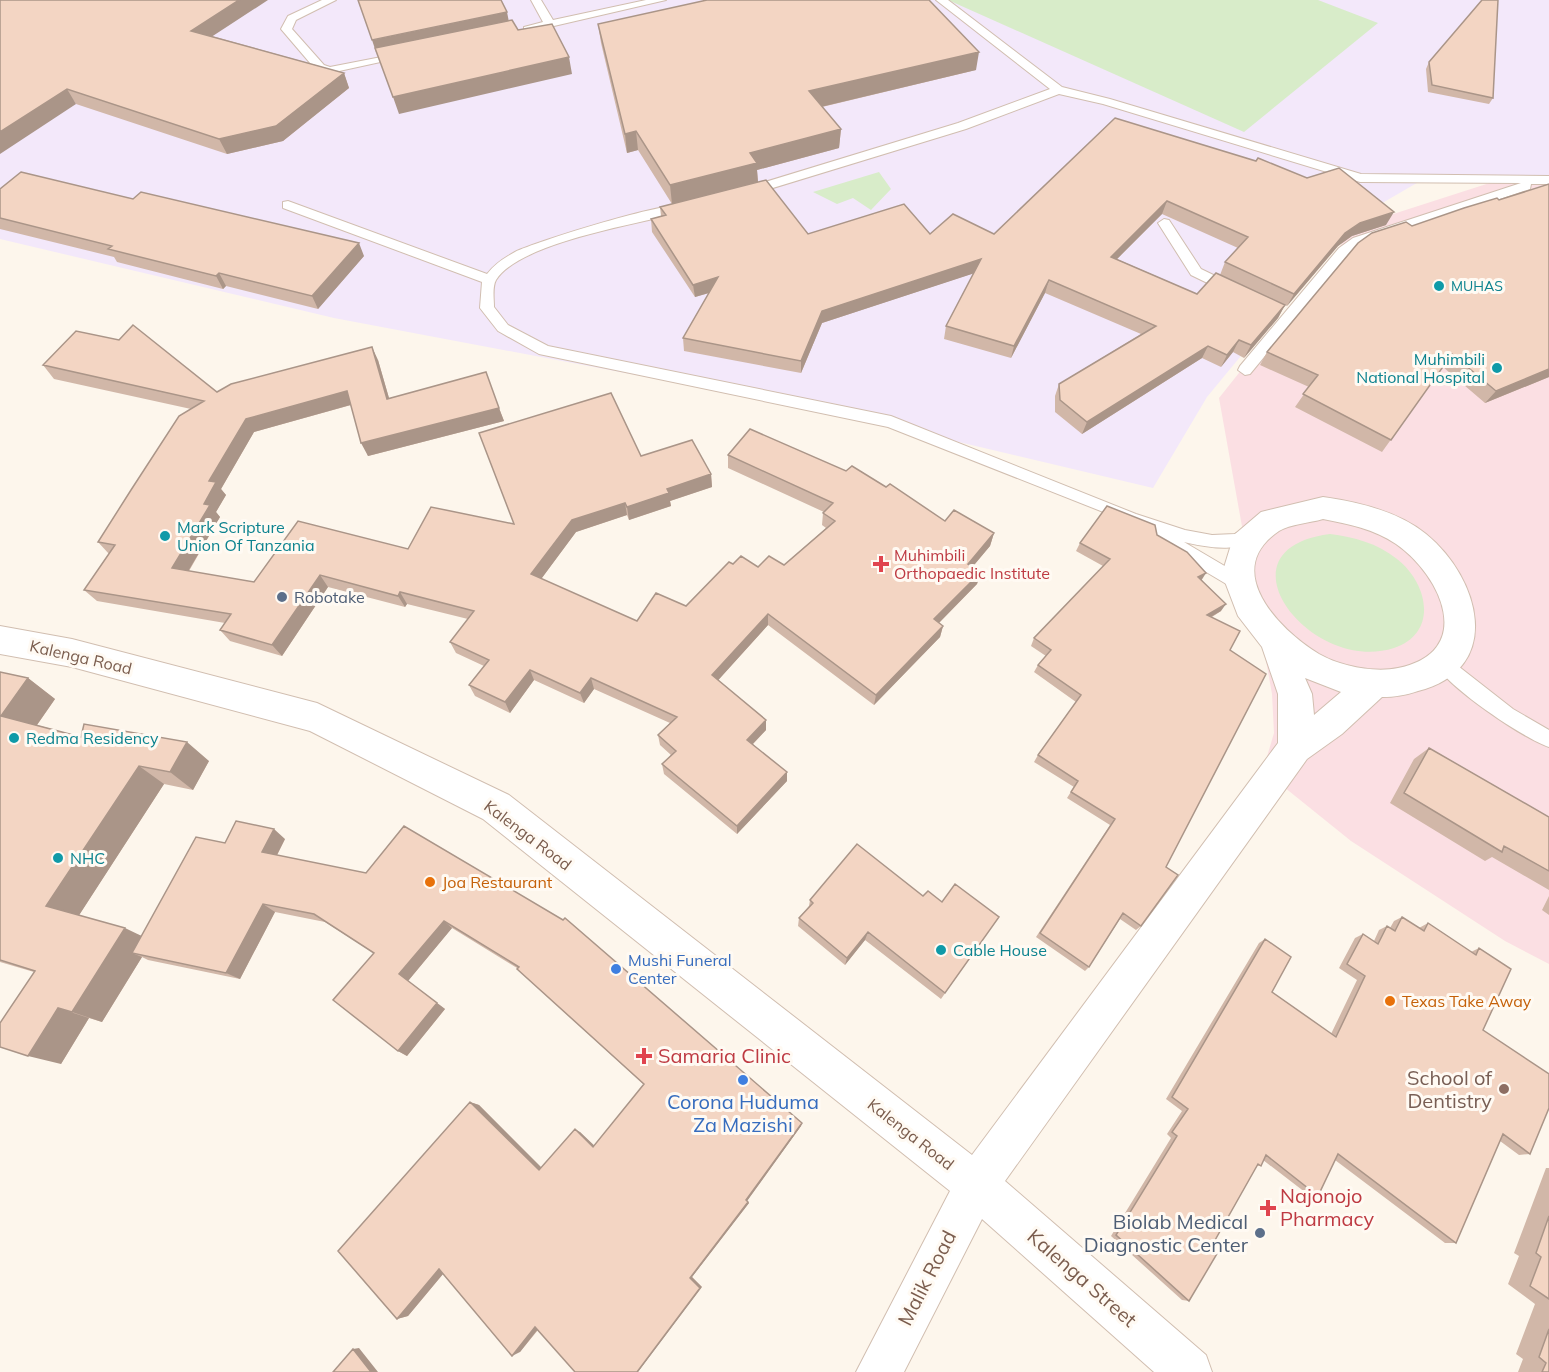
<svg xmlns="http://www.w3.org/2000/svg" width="1549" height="1372" viewBox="0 0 1549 1372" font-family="Mulish,sans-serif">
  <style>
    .education { fill: #f3e8fa }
    .medical { fill: #fbdfe3 }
    .green { fill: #d8ecc9 }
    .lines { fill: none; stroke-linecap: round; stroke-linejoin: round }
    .lane-casing { stroke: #d1beb0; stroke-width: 2 }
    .street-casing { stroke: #d1beb0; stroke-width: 2 }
    .lane { fill: #fff; fill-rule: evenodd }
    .street { fill: #fff; fill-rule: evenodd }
    .wall { fill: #d1b7a8; fill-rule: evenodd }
    .shaded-wall { fill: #aa9588 }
    .building { fill: #f3d5c3; stroke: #aa9588; stroke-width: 1.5 }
    .culture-dot { fill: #0f9aa8; stroke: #fffaf3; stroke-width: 2 }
    .health-dot { fill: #e0444e; stroke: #fffaf3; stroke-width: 2 }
    .service-dot { fill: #5c6f8a; stroke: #fffaf3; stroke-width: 2 }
    .food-dot { fill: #e8710a; stroke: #fffaf3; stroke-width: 2 }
    .shop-dot { fill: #3f7fe0; stroke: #fffaf3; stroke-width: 2 }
    .education-dot { fill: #8d6e63; stroke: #fffaf3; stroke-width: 2 }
    .labels { text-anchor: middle; stroke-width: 6; stroke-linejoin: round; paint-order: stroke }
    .far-culture-label { font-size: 14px; fill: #0d838f; stroke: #fffaf3; text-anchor: start }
    .culture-label { font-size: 16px; fill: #0d838f; stroke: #fffaf3; text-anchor: start }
    .health-label { font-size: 16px; fill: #be3a42; stroke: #fffaf3; text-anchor: start }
    .service-label { font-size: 16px; fill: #4e5e75; stroke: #fffaf3; text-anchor: start }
    .street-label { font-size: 16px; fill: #7a5c4d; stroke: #fffaf3 }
    .food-label { font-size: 16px; fill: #c56008; stroke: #fffaf3; text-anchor: start }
    .shop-label { font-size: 16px; fill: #366cbe; stroke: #fffaf3; text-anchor: start }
    .near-health-label { font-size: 20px; fill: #be3a42; stroke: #fffaf3; text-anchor: start }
    .near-education-label { font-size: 20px; fill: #785e54; stroke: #fffaf3; text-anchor: end }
    .near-shop-label { font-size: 20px; fill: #366cbe; stroke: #fffaf3 }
    .near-service-label { font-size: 20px; fill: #4e5e75; stroke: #fffaf3; text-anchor: end }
    .near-street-label { font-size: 20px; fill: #7a5c4d; stroke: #fffaf3 }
  </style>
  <rect width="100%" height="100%" fill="#fdf6ec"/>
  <!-- education -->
  <path class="education" d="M 62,0 L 1549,0 L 1549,179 L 1422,180 L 1353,220 L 1207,397 L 1153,488 L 832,412 L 334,318 L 0,239 L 0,19 Z"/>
  <!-- medical -->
  <path class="medical" d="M 1502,179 L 1549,179 L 1549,964 L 1505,941 L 1351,841 L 1263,770 L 1274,733 L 1272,694 L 1219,398 L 1356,226 Z"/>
  <!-- green -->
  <path class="green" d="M 948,0 L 1318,0 L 1378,23 L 1244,132 Z
    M 879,172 L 891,189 L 871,210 L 853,198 L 837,204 L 813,192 Z
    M 1330,534 C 1354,537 1377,543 1397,559 C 1428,583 1439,633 1394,648 C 1311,675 1212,549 1330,534 Z"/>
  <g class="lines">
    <!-- lane casing -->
    <g class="lane-casing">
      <path id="lane" d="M 322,0 L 336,0 L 296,20 L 292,29 L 324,65 L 330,67 L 402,53 L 408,56 L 330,73 L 320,71 L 316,70 L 281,29 L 288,16 Z
        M 531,0 L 541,0 L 553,20 L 646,0 L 666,0 L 528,32 L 524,31 L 524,27 L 543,22 Z
        M 936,0 L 948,0 L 1062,87 L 1110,99 L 1361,174 L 1549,176 L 1549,184 L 1531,184 L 1530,189 L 1363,244 L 1349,254 L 1250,374 L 1245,375 L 1238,370 L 1240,366 L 1339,248 L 1353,238 L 1521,183 L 1360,182 L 1103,104 L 1059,94 L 966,129 L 750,195 L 742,195 L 742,189 L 958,123 L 1050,89 Z
        M 288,201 L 487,274 C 495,264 504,258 515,252 C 538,241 669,200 689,205 L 689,211 C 646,222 519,242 496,280 C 492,287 494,299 494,307 L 508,325 L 548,346 L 891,416 L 1136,514 L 1185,530 L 1212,535 L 1235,534 L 1252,525 L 1258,526 L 1260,531 C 1247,556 1206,547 1184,542 L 1245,578 L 1247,583 L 1245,588 L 1233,588 L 1154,541 L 1152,536 L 1154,532 L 888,427 L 539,354 L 498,331 L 480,308 L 482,282 L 283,208 L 283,202 Z
        M 1164,219 L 1169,220 L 1201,269 L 1236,286 L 1236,292 L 1226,292 L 1191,275 L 1158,223 Z
        M 1444,655 L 1513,709 L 1549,730 L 1549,747 C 1523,738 1447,687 1435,663 L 1438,658 Z"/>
    </g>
    <!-- street casing -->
    <g class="street-casing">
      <path id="street" d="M 1323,497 C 1358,502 1398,511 1426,534 C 1480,578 1505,669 1418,691 C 1406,695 1395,697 1382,697 L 1342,734 L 1307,759 L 1005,1181 L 1206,1355 L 1212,1372 L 1154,1372 L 982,1219 L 904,1372 L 856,1372 L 950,1191 L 483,819 L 310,731 L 72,667 L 0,654 L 0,626 L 72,639 L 317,703 L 509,795 L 972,1155 L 1278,743 L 1278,694 L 1262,647 L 1238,616 L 1222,574 L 1234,535 L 1261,512 ZM 1323,519 C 1349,524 1374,529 1396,544 C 1442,576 1476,652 1398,668 C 1374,673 1340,666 1319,654 C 1278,629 1221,570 1279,531 C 1290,524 1310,523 1323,519 ZM 1305,678 L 1341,692 L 1314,715 L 1312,694 Z"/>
    </g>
    <!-- lane -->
    <use href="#lane" class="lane"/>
    <!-- street -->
    <use href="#street" class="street"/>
  </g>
  <!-- wall -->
  <path class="wall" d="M 0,0 L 212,36 L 344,73 L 349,88 L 283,141 L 227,154 L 76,104 Z
    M 598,24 L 976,70 L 822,107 L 841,129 L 839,148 L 757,170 L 758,182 L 808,234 L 994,234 L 1115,118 L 1386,225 L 1352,236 L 1338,246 L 1287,306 L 1285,305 L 1278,318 L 1244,358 L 1233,352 L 1221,367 L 1202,358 L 1082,434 L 1055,412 L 1055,396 L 1059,384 L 1141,334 L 1045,293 L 1011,358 L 944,339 L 946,326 L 974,273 L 822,323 L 801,373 L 684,351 L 683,338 L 709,293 L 695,297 L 652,232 L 651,219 L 661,216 L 660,207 L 672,204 L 638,150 L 627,153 L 601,43 ZM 1162,214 L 1238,248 L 1225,262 L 1220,275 L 1197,294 L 1117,259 Z
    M 1429,62 L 1493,98 L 1489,104 L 1428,92 L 1426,69 Z
    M 0,189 L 364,256 L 318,309 L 226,286 L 223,289 L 117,262 L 114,257 L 0,229 Z
    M 1358,243 L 1549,377 L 1485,403 L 1443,367 L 1382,452 L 1295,407 L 1309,387 L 1260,365 L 1267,352 Z
    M 378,360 L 389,398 L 499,408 L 504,421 L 368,456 L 351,405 L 254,432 L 221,489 L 226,495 L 216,512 L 220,517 L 189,571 L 254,582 L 408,549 L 514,524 L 641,456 L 711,474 L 712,487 L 670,501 L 671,506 L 629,520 L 627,515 L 576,532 L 541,579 L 637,621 L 686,606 L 733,564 L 758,567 L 784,565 L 826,528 L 822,525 L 823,513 L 824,512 L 728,468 L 728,455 L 846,471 L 886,487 L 945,521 L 994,533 L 990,546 L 972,567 L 981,572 L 977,584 L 939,623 L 943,626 L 940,637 L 874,705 L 768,625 L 718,680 L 766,720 L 766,730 L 753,744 L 787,781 L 737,834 L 664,774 L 662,764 L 671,755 L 660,745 L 658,735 L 670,723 L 594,689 L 584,703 L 534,680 L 510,713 L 475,696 L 469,685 L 484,666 L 456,653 L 450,642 L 468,619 L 407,604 L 405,607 L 328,587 L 282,656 L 230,641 L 220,630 L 225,623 L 97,601 L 84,590 L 109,554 L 98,542 L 191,409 L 54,379 L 43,365 L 217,392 Z
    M 1157,535 L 1202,580 L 1221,611 L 1212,617 L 1230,650 L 1166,867 L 1141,926 L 1136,930 L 1120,919 L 1089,967 L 1085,971 L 1036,937 L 1110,825 L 1067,798 L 1074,787 L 1034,762 L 1038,755 L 1076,702 L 1034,672 L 1038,665 L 1046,656 L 1031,646 L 1034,638 L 1103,566 L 1076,551 L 1080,543 Z
    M 0,672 L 28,678 L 55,699 L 37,725 L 81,737 L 209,761 L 193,790 L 164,784 L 79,915 L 142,936 L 225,843 L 285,839 L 277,855 L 366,873 L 801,1126 L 747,1201 L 749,1203 L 692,1277 L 702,1287 L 538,1330 L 520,1352 L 443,1274 L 408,1316 L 397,1319 L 470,1102 L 479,1105 L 541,1168 L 580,1132 L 594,1146 L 644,1085 L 524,975 L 517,968 L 452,928 L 408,981 L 445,1009 L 407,1056 L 398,1051 L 374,953 L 325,922 L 275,912 L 240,979 L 148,960 L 142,957 L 102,1022 L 89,1018 L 61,1064 L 34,972 L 0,962 Z
    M 1429,748 L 1549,817 L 1549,890 L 1492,857 L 1485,861 L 1390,803 L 1414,759 Z
    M 923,896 L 999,917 L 941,999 L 865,940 L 845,965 L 798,926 L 799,918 L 809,906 L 810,900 Z
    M 1549,896 L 1549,915 L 1542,910 Z
    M 1402,917 L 1419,928 L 1428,923 L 1471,952 L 1479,948 L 1483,1030 L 1530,1154 L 1519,1155 L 1500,1141 L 1456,1243 L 1445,1243 L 1335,1160 L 1318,1196 L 1310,1196 L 1263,1160 L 1261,1166 L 1256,1166 L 1214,1242 L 1189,1301 L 1182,1300 L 1111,1236 L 1171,1138 L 1167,1134 L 1182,1111 L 1166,1099 L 1259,943 L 1265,939 L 1272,992 L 1331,1034 L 1357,980 L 1339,968 L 1355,938 L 1363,934 L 1374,941 L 1379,930 L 1387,926 L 1390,928 L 1394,921 Z
    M 1546,1168 L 1549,1168 L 1549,1372 L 1518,1372 L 1523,1359 L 1516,1354 L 1535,1304 L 1508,1284 L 1519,1256 L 1514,1253 Z"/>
  <!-- shaded-wall -->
  <path class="shaded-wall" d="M 239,0 L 268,0 L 199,45 L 191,31 Z
    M 507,12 L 510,27 L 375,48 L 377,55 L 372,40 Z
    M 979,52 L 976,70 L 808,110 L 809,91 Z
    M 569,57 L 572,74 L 399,114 L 393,97 Z
    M 344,73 L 349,88 L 283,141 L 227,154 L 219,139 Z
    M 67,89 L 76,104 L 0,154 L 0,132 Z
    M 841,129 L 839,148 L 757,170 L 758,182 L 672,204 L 670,185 L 750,153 Z
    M 636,131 L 638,150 L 627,153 L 625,134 Z
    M 1167,201 L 1162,214 L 1107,269 L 1111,257 Z
    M 1394,212 L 1386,225 L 1352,236 L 1338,246 L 1287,306 L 1294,294 L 1345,233 L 1360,223 Z
    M 359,243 L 364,256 L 318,309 L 312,296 Z
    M 981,259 L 978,272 L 822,323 L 801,373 L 801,361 L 822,311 Z
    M 219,273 L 226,286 L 223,289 L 216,276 Z
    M 718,277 L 719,290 L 695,297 L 693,285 Z
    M 1049,280 L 1045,293 L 1011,358 L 1014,346 Z
    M 1285,305 L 1278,318 L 1244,358 L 1251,345 Z
    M 1239,340 L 1233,352 L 1221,367 L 1227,355 Z
    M 1208,346 L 1202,358 L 1082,434 L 1087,422 Z
    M 372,347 L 378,360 L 393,412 L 387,399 Z
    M 1549,369 L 1549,377 L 1485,403 L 1496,391 Z
    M 347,391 L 354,404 L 254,432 L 221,489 L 226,495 L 216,512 L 220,517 L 183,580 L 172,568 L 204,504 L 209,481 L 246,419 Z
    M 499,408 L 504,421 L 368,456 L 361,443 Z
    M 711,474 L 712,487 L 670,501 L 671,506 L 629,520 L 627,507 L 667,489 Z
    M 625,503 L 627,515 L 576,532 L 536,586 L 531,574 L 572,520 Z
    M 994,533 L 990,546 L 965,576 L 968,564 Z
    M 981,572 L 977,584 L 931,631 L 934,619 Z
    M 1206,573 L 1201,581 L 1198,577 Z
    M 320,575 L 328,587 L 282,656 L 272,645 Z
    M 400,592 L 407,604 L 405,607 L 398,596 Z
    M 1226,604 L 1221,611 L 1202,622 L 1207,615 Z
    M 768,614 L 768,625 L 713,686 L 712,675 Z
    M 943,626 L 940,637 L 874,705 L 876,695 Z
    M 530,670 L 534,680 L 510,713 L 505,702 Z
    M 28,678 L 55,699 L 30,735 L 1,716 Z
    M 591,678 L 594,689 L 584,703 L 580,693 Z
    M 766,720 L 766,730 L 748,749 L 747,740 Z
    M 187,742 L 209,761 L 193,790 L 170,772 Z
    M 139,766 L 164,784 L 76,920 L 46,906 Z
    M 787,772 L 787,781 L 737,834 L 737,826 Z
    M 274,829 L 285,839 L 274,861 L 262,852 Z
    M 263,904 L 275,912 L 240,979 L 226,973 Z
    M 444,921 L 452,928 L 408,981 L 445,1009 L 407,1056 L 398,1051 L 399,974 Z
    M 125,928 L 152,941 L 132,953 L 142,957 L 102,1022 L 72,1012 Z
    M 868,932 L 865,940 L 845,965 L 847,958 Z
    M 58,1008 L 89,1018 L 61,1064 L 28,1056 Z
    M 470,1102 L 479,1105 L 546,1172 L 539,1170 Z
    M 802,1123 L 801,1126 L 747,1201 L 746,1200 Z
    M 575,1129 L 580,1132 L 598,1149 L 593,1147 Z
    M 748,1202 L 749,1203 L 692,1277 L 702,1287 L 638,1372 L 637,1372 L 690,1278 Z
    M 448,1268 L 408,1316 L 397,1319 L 439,1269 Z
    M 542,1324 L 520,1352 L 512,1356 L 535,1327 Z
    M 359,1348 L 378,1372 L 371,1372 L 353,1349 Z"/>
  <!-- building -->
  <path class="building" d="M 0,0 L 239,0 L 191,31 L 344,73 L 276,126 L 219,139 L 67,89 L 0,132 Z
    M 358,0 L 501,0 L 507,12 L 372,40 Z
    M 707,0 L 929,0 L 979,52 L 809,91 L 841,129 L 750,153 L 757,163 L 670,185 L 636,131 L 625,134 L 598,24 Z
    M 1482,0 L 1498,0 L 1493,98 L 1432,85 L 1429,62 Z
    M 512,20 L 518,30 L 552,24 L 569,57 L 393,97 L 375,48 Z
    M 1115,118 L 1256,161 L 1258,158 L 1307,178 L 1339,168 L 1394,212 L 1360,223 L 1345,233 L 1294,294 L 1225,262 L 1248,237 L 1167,201 L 1111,257 L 1197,294 L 1216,273 L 1285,305 L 1251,345 L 1239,340 L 1227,355 L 1208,346 L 1087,422 L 1060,400 L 1059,384 L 1156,326 L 1049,280 L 1014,346 L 946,326 L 981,259 L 822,311 L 801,361 L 683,338 L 718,277 L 693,285 L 651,219 L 666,215 L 660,207 L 766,180 L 808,234 L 904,204 L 930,234 L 953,214 L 994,234 Z
    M 21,172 L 133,199 L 141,192 L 359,243 L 312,296 L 219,273 L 216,276 L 108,249 L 112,246 L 0,218 L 0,189 Z
    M 1549,184 L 1549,369 L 1496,391 L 1452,354 L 1391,440 L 1303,394 L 1318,375 L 1267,352 L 1358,243 L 1372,233 L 1406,222 L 1412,226 L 1464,208 L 1497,198 L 1499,200 Z
    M 133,325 L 217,392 L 231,384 L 372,347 L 387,399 L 486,372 L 499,408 L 361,443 L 347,391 L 246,419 L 209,481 L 216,482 L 204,504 L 210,505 L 172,568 L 254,582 L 298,521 L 408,549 L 431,507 L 514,524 L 479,433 L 611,393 L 641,456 L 692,440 L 711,474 L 667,489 L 669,493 L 627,507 L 625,503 L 572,520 L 531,574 L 637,621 L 656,593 L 686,606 L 729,562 L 733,564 L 741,556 L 758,567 L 769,556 L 784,565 L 835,521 L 823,513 L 833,503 L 728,455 L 750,429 L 846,471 L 852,466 L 886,487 L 890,484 L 945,521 L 954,510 L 994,533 L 968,564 L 981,572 L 934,619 L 943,626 L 876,695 L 768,614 L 712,675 L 766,720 L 747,740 L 787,772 L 737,826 L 662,764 L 676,751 L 658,735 L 677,717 L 591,678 L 580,693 L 530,670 L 505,702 L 469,685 L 489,660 L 450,642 L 474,611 L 400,592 L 398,596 L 320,575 L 272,645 L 220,630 L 231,614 L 84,590 L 115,545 L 98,542 L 131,490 L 179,416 L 204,401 L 43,365 L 76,331 L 119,340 Z
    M 1107,506 L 1155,525 L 1157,535 L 1187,552 L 1206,573 L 1198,577 L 1226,604 L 1207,615 L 1240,631 L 1230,650 L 1266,674 L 1166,867 L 1178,875 L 1141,926 L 1123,913 L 1089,967 L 1040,933 L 1115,819 L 1071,792 L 1078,781 L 1038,755 L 1081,695 L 1038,665 L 1051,650 L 1034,638 L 1110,559 L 1080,543 Z
    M 0,672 L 28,678 L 1,716 L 81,737 L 84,724 L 187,742 L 170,772 L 139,766 L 46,906 L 125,928 L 72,1012 L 58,1008 L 28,1056 L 0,1047 L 0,1023 L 35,971 L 0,960 Z
    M 1429,748 L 1549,817 L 1549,871 L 1504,846 L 1502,852 L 1404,793 Z
    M 236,821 L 274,829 L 262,852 L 366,873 L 404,826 L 563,920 L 565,918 L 802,1123 L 746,1200 L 748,1202 L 690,1278 L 700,1288 L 637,1372 L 575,1372 L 535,1327 L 512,1356 L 439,1269 L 397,1319 L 338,1251 L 470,1102 L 539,1170 L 575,1129 L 593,1147 L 644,1084 L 517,969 L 519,967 L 444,921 L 399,974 L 437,1003 L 398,1051 L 333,1000 L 374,953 L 314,914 L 263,904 L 226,973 L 132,953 L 196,837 L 225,843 Z
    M 857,844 L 923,896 L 928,891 L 942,902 L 955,884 L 999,917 L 945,993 L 868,932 L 847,958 L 799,918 L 813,903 L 810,900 Z
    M 1402,917 L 1424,931 L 1428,923 L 1476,955 L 1479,948 L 1511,969 L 1483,1030 L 1549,1074 L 1549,1108 L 1530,1154 L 1503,1134 L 1456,1243 L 1338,1154 L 1318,1196 L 1266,1155 L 1261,1166 L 1258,1164 L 1214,1242 L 1221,1247 L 1189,1301 L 1116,1235 L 1177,1136 L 1172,1132 L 1188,1109 L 1172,1097 L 1265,939 L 1291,957 L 1272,992 L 1336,1037 L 1365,976 L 1347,964 L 1363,934 L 1378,944 L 1387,926 L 1395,931 Z
    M 1549,1216 L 1549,1299 L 1530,1286 L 1541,1257 L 1536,1253 Z
    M 1549,1329 L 1549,1372 L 1542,1372 L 1546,1363 L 1539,1357 Z
    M 353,1349 L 371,1372 L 333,1372 Z"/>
  <!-- markers -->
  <g class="culture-dot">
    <circle cx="1439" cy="286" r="6"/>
    <circle cx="1497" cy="368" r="6"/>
    <circle cx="165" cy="536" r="6"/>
    <circle cx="14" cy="738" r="6"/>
    <circle cx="58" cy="858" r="6"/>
    <circle cx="941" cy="950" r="6"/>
  </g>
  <g class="health-dot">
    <path d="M878 555h6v6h6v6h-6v6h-6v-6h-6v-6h6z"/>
    <path d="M641 1047h6v6h6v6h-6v6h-6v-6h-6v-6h6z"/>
    <path d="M1265 1199h6v6h6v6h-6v6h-6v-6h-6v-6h6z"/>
  </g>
  <g class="service-dot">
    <circle cx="282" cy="597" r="6"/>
    <circle cx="1260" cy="1233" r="6"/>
  </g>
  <g class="food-dot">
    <circle cx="430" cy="882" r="6"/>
    <circle cx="1390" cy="1001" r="6"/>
  </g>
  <g class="shop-dot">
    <circle cx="616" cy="969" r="6"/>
    <circle cx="743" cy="1080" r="6"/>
  </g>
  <circle class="education-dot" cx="1504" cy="1089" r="6"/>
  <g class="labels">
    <!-- far-culture labels -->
    <g class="far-culture-label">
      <text x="1451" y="291">MUHAS</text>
    </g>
    <!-- culture labels -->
    <g class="culture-label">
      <text x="1485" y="365" text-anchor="end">Muhimbili<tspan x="1485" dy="18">National Hospital</tspan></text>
      <text x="177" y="533">Mark Scripture<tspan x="177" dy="18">Union Of Tanzania</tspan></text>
      <text x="26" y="744">Redma Residency</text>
      <text x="70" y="864">NHC</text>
      <text x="953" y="956">Cable House</text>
    </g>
    <!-- health labels -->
    <g class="health-label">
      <text x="894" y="561">Muhimbili<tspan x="894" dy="18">Orthopaedic Institute</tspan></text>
    </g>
    <!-- service labels -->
    <g class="service-label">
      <text x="294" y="603">Robotake</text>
    </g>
    <!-- street labels -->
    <g class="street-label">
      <text transform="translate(81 657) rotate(13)" y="6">Kalenga Road</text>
      <text transform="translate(528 835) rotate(37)" y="6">Kalenga Road</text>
      <text transform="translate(911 1134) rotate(38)" y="6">Kalenga Road</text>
    </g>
    <!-- food labels -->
    <g class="food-label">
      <text x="442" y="888">Joa Restaurant</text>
      <text x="1402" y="1007">Texas Take Away</text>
    </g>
    <!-- shop labels -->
    <g class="shop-label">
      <text x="628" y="966">Mushi Funeral<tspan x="628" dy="18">Center</tspan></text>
    </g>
    <!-- near-health labels -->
    <g class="near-health-label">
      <text x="658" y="1063">Samaria Clinic</text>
      <text x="1280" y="1203">Najonojo<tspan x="1280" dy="23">Pharmacy</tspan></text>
    </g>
    <!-- near-education labels -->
    <g class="near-education-label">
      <text x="1492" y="1085">School of<tspan x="1492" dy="23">Dentistry</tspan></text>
    </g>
    <!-- near-shop labels -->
    <g class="near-shop-label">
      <text x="743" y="1109">Corona Huduma<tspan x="743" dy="23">Za Mazishi</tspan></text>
    </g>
    <!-- near-service labels -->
    <g class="near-service-label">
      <text x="1248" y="1229">Biolab Medical<tspan x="1248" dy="23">Diagnostic Center</tspan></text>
    </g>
    <!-- near-street labels -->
    <g class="near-street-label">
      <text transform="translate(927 1278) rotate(-63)" y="7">Malik Road</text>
      <text transform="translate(1082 1278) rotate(41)" y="7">Kalenga Street</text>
    </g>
  </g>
</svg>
